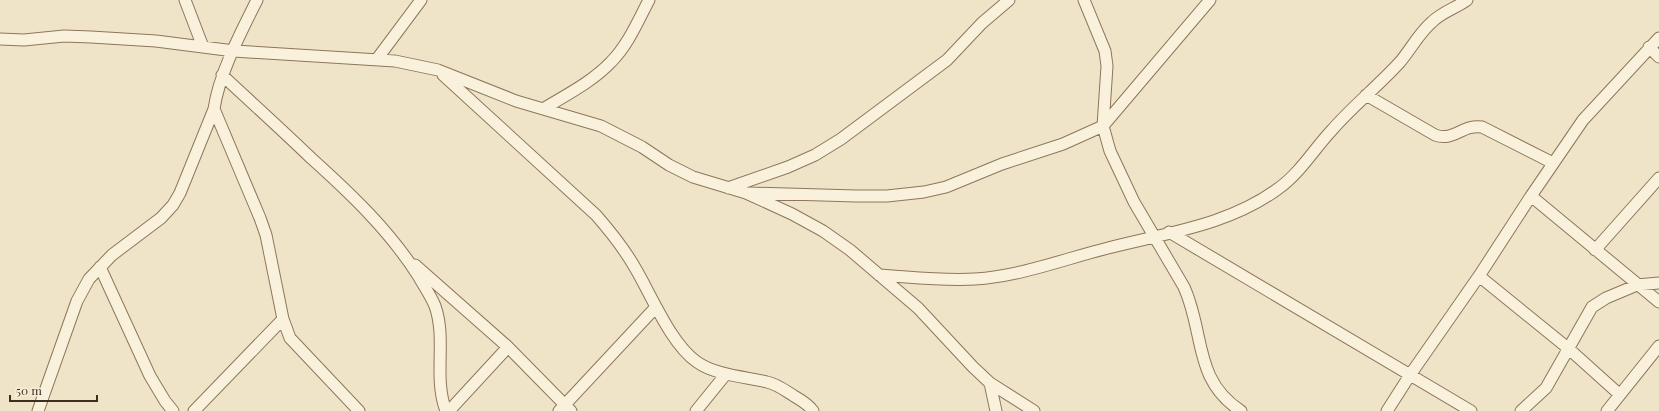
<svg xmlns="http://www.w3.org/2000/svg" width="1659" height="411" viewBox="0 0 1659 411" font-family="'Playfair Display',serif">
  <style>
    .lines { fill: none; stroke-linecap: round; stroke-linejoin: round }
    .minor-casing { stroke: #8d765c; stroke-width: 13 }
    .minor { stroke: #faf1dc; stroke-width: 11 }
  </style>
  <rect width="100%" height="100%" fill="#f0e4c8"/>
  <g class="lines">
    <!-- minor casing -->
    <g class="minor-casing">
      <path id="minor" d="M 185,0 L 203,47
        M 1084,0 L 1105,51 L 1107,66 L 1103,126 L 1110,151 L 1134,202 L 1184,287 C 1205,333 1193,380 1241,411
        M 0,39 L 24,40 L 64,36 L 91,37 L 156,41 L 234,51 L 395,61 L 438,70 L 516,101 L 601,126 L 642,147 L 669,165 L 693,177 L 746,193 L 792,214 L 823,231 L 850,250 L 918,308 L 973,367 L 990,383 L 1034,411
        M 1649,47 L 1659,57
        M 377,59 L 421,0
        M 222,75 C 252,103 282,130 311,158 C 351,194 390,231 419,277 C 424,286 431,296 435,306 C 447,340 433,377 446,411
        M 443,75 L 596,215 C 610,231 623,247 634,266 C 651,294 670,343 697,362 C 715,375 746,377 767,382 C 777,384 786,391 794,396 C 801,400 808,404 813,411
        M 1366,95 L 1435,135 C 1454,142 1462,124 1482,127 L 1553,163
        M 214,109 L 260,218 L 266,235 L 283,319 L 290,338 L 359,411
        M 543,109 C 566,95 592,82 611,62 C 628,45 638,21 649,0
        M 728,188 L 788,167 L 815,155 L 841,139 L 947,60 L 982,23 L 1009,0
        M 749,193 L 856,196 L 887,196 L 924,192 L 946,187 L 1002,164 L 1063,144 L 1103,126 L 1210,0
        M 1531,196 L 1659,302
        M 1169,232 L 1471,411
        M 1595,250 L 1659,178
        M 415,265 L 508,347 L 571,411
        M 100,267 L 150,376 L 165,401 L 173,411
        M 879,275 C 911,277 943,281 975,279 C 1021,276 1064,259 1108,248 C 1166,233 1230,225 1279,188 C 1300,173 1314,149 1332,130 C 1353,106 1378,86 1400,62 C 1411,49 1419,33 1432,22 C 1442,12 1456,8 1467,0
        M 1479,276 L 1569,349 L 1619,394
        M 990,383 L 996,411
        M 38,411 L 77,301 L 89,279 L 112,255 L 161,218 L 173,205 L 180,193 L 214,109 C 219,74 241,32 257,0
        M 194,411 L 283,319
        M 449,411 L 508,347
        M 559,411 L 656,307
        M 696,411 L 726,374
        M 1387,411 L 1410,375 L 1479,276 L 1531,196 L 1583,120 L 1659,38
        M 1521,411 L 1546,388 L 1592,307 L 1606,298 L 1637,285 L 1659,283
        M 1607,411 L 1659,346"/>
    </g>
    <!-- minor -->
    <use href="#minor" class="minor"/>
  </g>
  <!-- scale -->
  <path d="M10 395v6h87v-6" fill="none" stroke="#3d2e20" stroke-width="2"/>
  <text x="16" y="395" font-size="12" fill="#3d2e20" stroke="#f7eed8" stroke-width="3" paint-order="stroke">50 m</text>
</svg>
